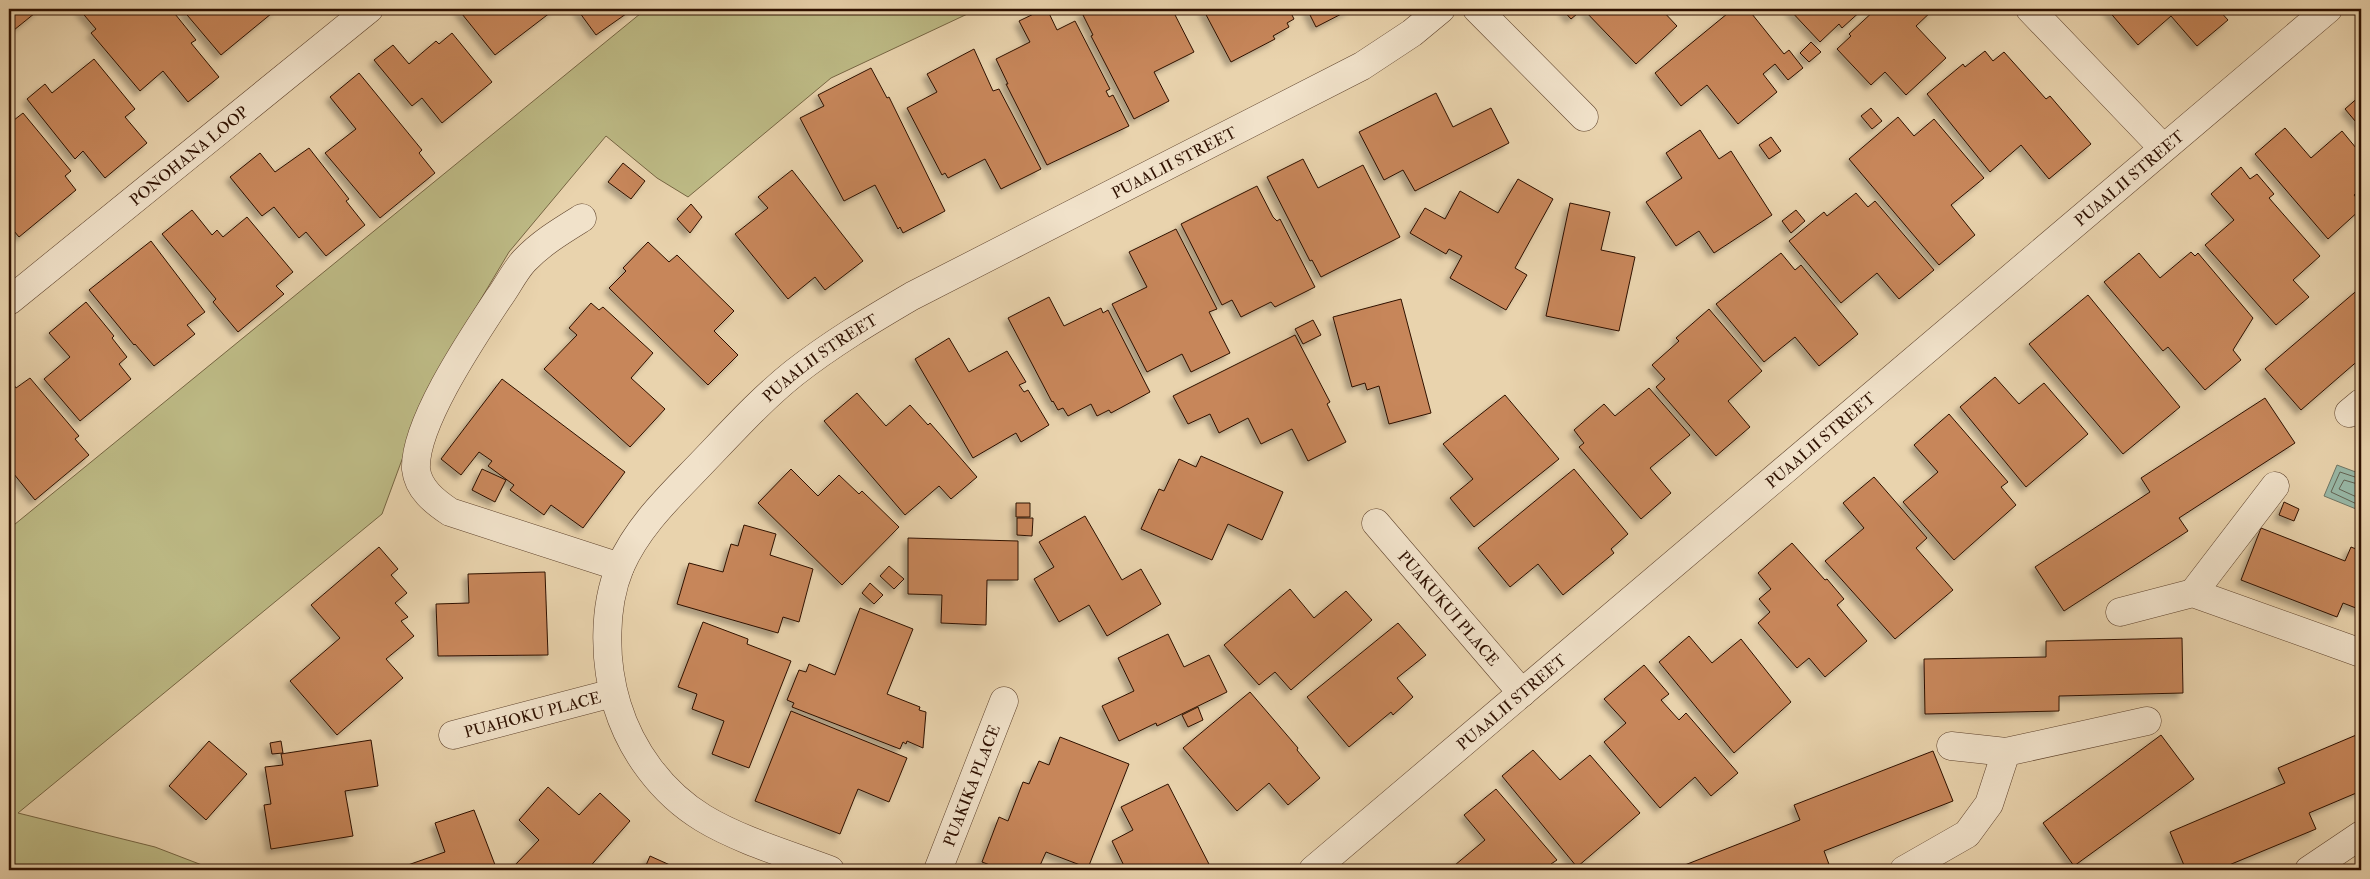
<svg xmlns="http://www.w3.org/2000/svg" width="2370" height="879" viewBox="0 0 2370 879" font-family="'IM FELL Double Pica',serif">
  <style>
    .green { fill: #bdba85; stroke: #766542 }
    .water { fill: #98b8a7; stroke: #6e7564 }
    .lines { fill: none; stroke-linecap: round; stroke-linejoin: round }
    .shore { stroke: #636454; stroke-width: 1 }
    .building { fill: #c7865a; stroke: #2e1000; filter: url(#shadow) }
    .minor-casing { stroke: #5d412b; stroke-width: 29 }
    .minor { stroke: #f1e2ca; stroke-width: 28 }
    .labels { text-anchor: middle; stroke-width: 4; stroke-linejoin: round; paint-order: stroke }
    .street-label { font-size: 16px; fill: #2e1000; stroke: #f1e2ca }
  </style>
  <defs>
    <filter id="shadow"><feDropShadow dx="-4.5" dy="4.5" stdDeviation="2.5" flood-color="#0004"/></filter>
  </defs>
  <rect width="100%" height="100%" fill="#e9d3ad"/>
  <filter id="stains"><feTurbulence type="fractalNoise" baseFrequency=".004" numOctaves="4"/><feColorMatrix values="0 0 0 0 .2 0 0 0 0 .09 0 0 0 0 .02 0 0 0 .5 -.17"/></filter>
  <radialGradient id="worn" r=".72"><stop offset=".6" stop-color="#630" stop-opacity="0"/><stop offset="1" stop-color="#630" stop-opacity=".3"/></radialGradient>
  <!-- green -->
  <path class="green" d="M 646,9 L 978,9 L 831,78 L 688,197 L 657,178 L 606,136 L 509,252 L 450,351 L 407,446 L 382,514 L 18,813 L 155,847 L 215,870 L 9,870 L 9,529 Z"/>
  <!-- water -->
  <path class="water" d="M 2337,465 L 2361,474 L 2361,511 L 2324,496 Z"/>
  <g class="lines">
    <!-- shore -->
    <path class="shore" d="M 2361,479 L 2340,472 L 2331,492 L 2361,506
      M 2361,485 L 2344,480 L 2339,489 L 2361,499"/>
  </g>
  <!-- building -->
  <path class="building" d="M 9,9 L 40,9 L 9,34 Z
    M 79,9 L 171,9 L 196,40 L 191,43 L 219,77 L 188,102 L 163,71 L 140,91 L 91,33 L 96,29 Z
    M 182,9 L 277,9 L 221,55 Z
    M 458,9 L 555,9 L 495,55 Z
    M 577,9 L 633,9 L 596,35 Z
    M 1044,9 L 1047,9 L 1057,30 L 1075,21 L 1110,89 L 1106,91 L 1109,97 L 1113,95 L 1129,126 L 1047,165 L 1006,84 L 1008,84 L 996,59 L 1030,42 L 1019,21 Z
    M 1089,9 L 1130,9 L 1133,14 L 1143,9 L 1172,9 L 1194,52 L 1154,72 L 1169,101 L 1134,119 L 1091,36 L 1093,35 L 1082,13 Z
    M 1203,9 L 1289,9 L 1294,19 L 1287,23 L 1289,27 L 1273,36 L 1275,39 L 1231,62 Z
    M 1307,9 L 1351,9 L 1316,27 Z
    M 1562,9 L 1583,9 L 1571,19 Z
    M 1583,9 L 1661,9 L 1677,26 L 1636,64 Z
    M 1733,9 L 1748,9 L 1784,54 L 1789,50 L 1803,68 L 1788,80 L 1775,64 L 1763,74 L 1777,92 L 1738,124 L 1707,85 L 1681,106 L 1655,73 Z
    M 1789,9 L 1863,9 L 1842,28 L 1839,24 L 1820,42 Z
    M 1876,9 L 1934,9 L 1916,26 L 1946,58 L 1906,95 L 1885,72 L 1871,85 L 1837,49 L 1851,36 L 1849,34 Z
    M 2107,9 L 2218,9 L 2228,20 L 2197,46 L 2171,16 L 2138,45 Z
    M 452,33 L 492,82 L 442,123 L 422,98 L 412,106 L 374,60 L 393,45 L 409,64 L 436,41 L 439,44 Z
    M 1811,42 L 1821,52 L 1809,62 L 1800,53 Z
    M 974,49 L 993,91 L 999,89 L 1041,169 L 1001,189 L 985,159 L 948,178 L 945,173 L 942,175 L 907,108 L 937,92 L 927,74 Z
    M 1985,51 L 1993,61 L 2004,52 L 2046,99 L 2050,96 L 2091,144 L 2049,179 L 2021,145 L 1990,172 L 1927,94 L 1963,64 L 1965,67 Z
    M 94,59 L 135,109 L 125,117 L 147,143 L 105,178 L 83,151 L 75,159 L 27,99 L 45,84 L 52,93 Z
    M 871,68 L 887,98 L 889,97 L 945,211 L 903,233 L 900,227 L 898,229 L 875,185 L 844,201 L 800,118 L 824,106 L 818,95 Z
    M 359,73 L 422,150 L 419,153 L 435,173 L 380,218 L 325,153 L 356,129 L 330,97 Z
    M 1436,93 L 1453,127 L 1491,108 L 1509,143 L 1415,191 L 1403,170 L 1384,180 L 1359,132 Z
    M 2361,95 L 2361,128 L 2345,109 Z
    M 1871,108 L 1882,121 L 1872,129 L 1861,116 Z
    M 23,113 L 71,171 L 65,176 L 76,190 L 19,237 L 9,225 L 9,124 Z
    M 1898,117 L 1914,136 L 1934,119 L 1984,178 L 1951,205 L 1975,235 L 1939,265 L 1849,159 Z
    M 2285,128 L 2311,158 L 2342,131 L 2361,154 L 2361,188 L 2354,195 L 2361,203 L 2361,209 L 2328,239 L 2255,154 Z
    M 1700,130 L 1719,159 L 1731,151 L 1772,215 L 1714,253 L 1699,231 L 1676,246 L 1646,202 L 1682,178 L 1666,153 Z
    M 1771,137 L 1781,151 L 1769,159 L 1759,145 Z
    M 309,148 L 349,199 L 346,201 L 365,225 L 326,256 L 306,232 L 299,238 L 274,207 L 262,216 L 230,177 L 260,153 L 275,172 Z
    M 1303,159 L 1318,188 L 1363,165 L 1400,237 L 1321,277 L 1312,260 L 1310,261 L 1267,177 Z
    M 623,163 L 645,181 L 631,199 L 608,182 Z
    M 2241,167 L 2250,179 L 2257,174 L 2274,194 L 2269,198 L 2320,256 L 2293,280 L 2309,297 L 2276,325 L 2205,245 L 2234,220 L 2211,194 Z
    M 792,170 L 863,261 L 825,290 L 815,277 L 788,299 L 735,234 L 768,208 L 758,197 Z
    M 1518,179 L 1553,199 L 1515,268 L 1527,275 L 1506,310 L 1450,278 L 1462,256 L 1449,249 L 1446,254 L 1410,233 L 1425,208 L 1445,219 L 1460,191 L 1498,213 Z
    M 1257,186 L 1273,217 L 1277,221 L 1280,219 L 1315,287 L 1275,307 L 1271,302 L 1241,317 L 1232,300 L 1222,305 L 1181,224 Z
    M 1856,193 L 1868,207 L 1875,201 L 1934,270 L 1899,299 L 1877,273 L 1841,303 L 1789,241 L 1824,212 L 1827,216 Z
    M 1570,203 L 1610,212 L 1601,250 L 1635,257 L 1619,331 L 1546,316 Z
    M 691,204 L 702,217 L 690,233 L 677,219 Z
    M 192,210 L 212,235 L 217,230 L 223,237 L 247,217 L 293,272 L 276,286 L 284,294 L 238,332 L 213,302 L 216,299 L 162,234 Z
    M 1796,210 L 1805,221 L 1791,233 L 1782,221 Z
    M 1176,229 L 1217,309 L 1209,312 L 1230,353 L 1191,372 L 1182,354 L 1147,372 L 1112,304 L 1147,287 L 1129,252 Z
    M 151,241 L 205,312 L 187,325 L 195,334 L 154,366 L 135,344 L 134,345 L 89,290 Z
    M 648,242 L 669,262 L 677,255 L 734,311 L 714,331 L 738,355 L 708,385 L 609,288 L 626,271 L 623,268 Z
    M 2191,252 L 2195,256 L 2198,253 L 2253,318 L 2233,350 L 2241,360 L 2205,390 L 2168,347 L 2163,351 L 2104,282 L 2139,253 L 2160,278 Z
    M 1781,253 L 1795,270 L 1801,265 L 1858,334 L 1819,366 L 1795,337 L 1764,362 L 1716,304 Z
    M 2361,287 L 2361,358 L 2301,410 L 2265,369 Z
    M 2088,295 L 2180,407 L 2123,454 L 2029,344 Z
    M 1049,297 L 1064,326 L 1101,308 L 1103,313 L 1108,310 L 1150,392 L 1111,413 L 1109,410 L 1097,416 L 1091,404 L 1068,416 L 1063,408 L 1058,410 L 1053,401 L 1052,402 L 1008,318 Z
    M 1401,299 L 1431,413 L 1389,424 L 1379,386 L 1367,390 L 1365,383 L 1352,387 L 1333,317 Z
    M 86,302 L 114,336 L 112,338 L 127,357 L 119,364 L 131,379 L 80,421 L 44,379 L 70,357 L 49,333 Z
    M 591,303 L 599,310 L 603,307 L 653,353 L 631,378 L 665,409 L 630,447 L 544,369 L 577,335 L 569,328 Z
    M 1709,309 L 1762,371 L 1728,401 L 1750,427 L 1716,456 L 1656,387 L 1665,379 L 1652,365 L 1679,341 L 1676,338 Z
    M 1313,320 L 1321,335 L 1303,344 L 1295,329 Z
    M 1295,335 L 1330,402 L 1327,404 L 1346,442 L 1308,461 L 1292,429 L 1261,444 L 1248,418 L 1219,433 L 1210,414 L 1188,424 L 1173,396 Z
    M 949,338 L 969,372 L 1007,351 L 1026,382 L 1019,385 L 1024,392 L 1028,390 L 1049,425 L 1021,442 L 1016,433 L 973,458 L 915,359 Z
    M 1995,377 L 2019,404 L 2044,383 L 2088,434 L 2026,487 L 1960,407 Z
    M 30,378 L 79,436 L 75,439 L 89,455 L 35,500 L 9,468 L 9,390 L 14,385 L 16,388 Z
    M 502,379 L 625,472 L 583,528 L 551,505 L 544,515 L 510,490 L 514,485 L 488,466 L 492,461 L 479,452 L 461,475 L 441,459 Z
    M 1649,388 L 1690,435 L 1650,468 L 1671,493 L 1641,519 L 1579,447 L 1584,443 L 1574,430 L 1604,404 L 1615,416 Z
    M 857,393 L 886,426 L 910,405 L 928,425 L 930,423 L 977,477 L 951,499 L 939,486 L 905,515 L 824,421 Z
    M 1505,395 L 1559,459 L 1474,527 L 1450,498 L 1473,479 L 1443,444 Z
    M 2265,398 L 2295,443 L 2179,518 L 2188,531 L 2064,611 L 2035,567 L 2150,492 L 2141,478 Z
    M 1949,414 L 2008,482 L 2001,487 L 2016,505 L 1954,560 L 1903,502 L 1938,472 L 1914,445 Z
    M 1201,456 L 1283,492 L 1262,540 L 1228,524 L 1212,560 L 1141,529 L 1159,489 L 1164,491 L 1179,459 L 1196,467 Z
    M 482,469 L 506,480 L 495,502 L 472,490 Z
    M 791,469 L 818,496 L 839,475 L 859,494 L 862,491 L 899,527 L 842,585 L 758,503 Z
    M 1574,469 L 1628,534 L 1611,549 L 1614,553 L 1563,595 L 1538,564 L 1510,587 L 1478,548 Z
    M 1874,477 L 1927,538 L 1916,548 L 1953,590 L 1895,639 L 1825,561 L 1864,528 L 1843,503 Z
    M 2284,502 L 2299,509 L 2294,521 L 2279,515 Z
    M 1016,503 L 1030,503 L 1030,517 L 1016,517 Z
    M 1085,516 L 1122,580 L 1141,569 L 1161,604 L 1107,636 L 1089,605 L 1059,622 L 1034,579 L 1054,567 L 1039,542 Z
    M 1017,518 L 1033,518 L 1032,536 L 1017,535 Z
    M 744,525 L 776,534 L 770,555 L 813,569 L 799,622 L 783,617 L 778,633 L 677,604 L 689,563 L 723,572 L 731,544 L 738,546 Z
    M 2261,528 L 2345,561 L 2351,547 L 2361,551 L 2361,610 L 2343,603 L 2337,617 L 2241,580 Z
    M 908,538 L 1018,541 L 1018,580 L 987,580 L 986,625 L 941,623 L 942,595 L 908,594 Z
    M 1792,543 L 1825,580 L 1827,579 L 1844,599 L 1837,605 L 1867,641 L 1825,677 L 1809,658 L 1797,668 L 1758,623 L 1770,612 L 1759,599 L 1771,589 L 1758,573 Z
    M 379,547 L 398,569 L 391,575 L 407,593 L 395,603 L 408,617 L 401,621 L 414,636 L 386,659 L 403,678 L 337,735 L 290,681 L 340,638 L 311,605 Z
    M 889,566 L 904,579 L 894,589 L 880,576 Z
    M 545,572 L 548,655 L 438,656 L 436,604 L 469,603 L 468,574 Z
    M 870,583 L 883,595 L 874,604 L 862,593 Z
    M 1290,589 L 1314,618 L 1346,591 L 1372,620 L 1291,690 L 1275,672 L 1259,685 L 1224,645 Z
    M 860,608 L 913,629 L 887,694 L 920,707 L 919,710 L 926,712 L 923,748 L 907,741 L 906,744 L 903,742 L 900,749 L 792,707 L 794,703 L 787,700 L 799,670 L 806,672 L 809,664 L 835,675 Z
    M 703,622 L 748,639 L 747,644 L 791,661 L 749,768 L 712,754 L 724,721 L 692,709 L 697,694 L 678,687 Z
    M 1398,623 L 1426,655 L 1397,678 L 1413,697 L 1393,715 L 1391,712 L 1349,747 L 1307,697 Z
    M 1168,634 L 1184,667 L 1209,655 L 1227,692 L 1157,726 L 1156,723 L 1119,741 L 1102,706 L 1134,691 L 1118,658 Z
    M 1689,636 L 1712,663 L 1741,639 L 1791,702 L 1734,753 L 1659,662 Z
    M 2182,638 L 2183,693 L 2059,696 L 2059,711 L 1925,714 L 1924,659 L 2046,657 L 2046,641 Z
    M 1644,665 L 1669,694 L 1661,700 L 1679,720 L 1686,713 L 1738,773 L 1711,796 L 1695,777 L 1660,808 L 1604,742 L 1626,723 L 1604,699 Z
    M 1250,692 L 1298,748 L 1297,750 L 1320,778 L 1288,805 L 1269,783 L 1237,811 L 1183,748 Z
    M 1198,707 L 1203,720 L 1188,727 L 1182,715 Z
    M 791,711 L 907,758 L 889,802 L 858,789 L 840,834 L 755,801 Z
    M 2361,733 L 2361,791 L 2309,813 L 2316,829 L 2217,870 L 2186,870 L 2170,832 L 2285,783 L 2278,768 Z
    M 2161,735 L 2194,779 L 2074,866 L 2043,823 Z
    M 1060,737 L 1129,764 L 1088,868 L 1046,852 L 1038,870 L 1003,870 L 982,862 L 999,817 L 1008,821 L 1023,782 L 1029,784 L 1039,761 L 1049,765 Z
    M 371,740 L 378,786 L 345,791 L 353,836 L 271,849 L 264,805 L 271,804 L 265,767 L 283,765 L 281,754 Z
    M 209,741 L 247,774 L 206,820 L 169,786 Z
    M 281,741 L 283,753 L 272,754 L 270,743 Z
    M 1533,750 L 1560,780 L 1590,755 L 1640,813 L 1577,867 L 1502,776 Z
    M 1933,751 L 1953,801 L 1824,851 L 1830,867 L 1821,870 L 1672,870 L 1800,820 L 1794,805 Z
    M 1168,784 L 1212,870 L 1126,870 L 1112,841 L 1133,830 L 1121,807 Z
    M 548,787 L 579,815 L 600,793 L 630,821 L 587,870 L 521,870 L 515,865 L 539,840 L 519,820 Z
    M 1496,789 L 1557,860 L 1551,864 L 1557,870 L 1449,870 L 1485,840 L 1464,815 Z
    M 474,810 L 497,870 L 407,870 L 405,866 L 445,852 L 435,823 Z
    M 650,856 L 681,870 L 644,870 Z"/>
  <g class="lines">
    <!-- minor casing -->
    <g class="minor-casing">
      <g id="minor">
        <path d="M 1477,9 L 1584,117"/>
        <path d="M 2030,9 L 2163,148"/>
        <path d="M 582,218 C 561,231 541,243 524,261 C 514,272 507,287 498,299 C 473,337 414,424 416,469 C 418,489 435,502 450,512 L 620,567"/>
        <path id="s1" d="M 9,301 L 369,9"/>
        <path d="M 2349,413 L 2361,403"/>
        <path id="s2" d="M 1376,523 L 1522,693"/>
        <path d="M 2193,593 L 2275,486"/>
        <path d="M 2120,612 L 2193,593 L 2361,653"/>
        <path id="s3" d="M 453,735 L 613,693"/>
        <path d="M 1951,746 L 2006,752"/>
        <path id="s4" d="M 830,870 C 790,855 739,840 703,818 C 662,793 631,751 617,705 C 604,663 603,608 620,567 C 637,528 667,499 696,469 C 728,436 759,401 794,373 C 831,344 871,320 912,296 L 1362,66 L 1412,33 L 1441,9"/>
        <path id="s5" d="M 938,870 L 1004,701"/>
        <path id="s6" d="M 1313,870 L 2328,9"/>
        <path d="M 1904,870 L 1967,834 L 1989,804 L 2006,752 L 2147,721"/>
        <path d="M 2309,870 L 2361,835"/>
      </g>
    </g>
    <!-- minor -->
    <use href="#minor" class="minor"/>
  </g>
  <g class="labels">
    <!-- street labels -->
    <g class="street-label">
      <text dy="6" stroke="none"><textPath href="#s1" startOffset="231">PONOHANA LOOP</textPath></text>
      <text dy="6" stroke="none"><textPath href="#s4" startOffset="1120">PUAALII STREET</textPath></text>
      <text dy="6" stroke="none"><textPath href="#s6" startOffset="1070">PUAALII STREET</textPath></text>
      <text dy="6" stroke="none"><textPath href="#s4" startOffset="715">PUAALII STREET</textPath></text>
      <text dy="6" stroke="none"><textPath href="#s6" startOffset="665">PUAALII STREET</textPath></text>
      <text dy="6" stroke="none"><textPath href="#s2" startOffset="112">PUAKUKUI PLACE</textPath></text>
      <text dy="6" stroke="none"><textPath href="#s6" startOffset="260">PUAALII STREET</textPath></text>
      <text dy="6" stroke="none"><textPath href="#s3" startOffset="82">PUAHOKU PLACE</textPath></text>
      <text dy="6" stroke="none"><textPath href="#s5" startOffset="91">PUAKIKA PLACE</textPath></text>
    </g>
  </g>
  <!-- margin -->
  <rect width="2370" height="879" fill="none" stroke="#e9d3ad" stroke-width="30"/>
  <rect x="10" y="10" width="2350" height="859" fill="none" stroke="#2e1000" stroke-width="2.5"/>
  <rect x="15" y="15" width="2340" height="849" fill="none" stroke="#2e1000"/>
  <rect width="100%" height="100%" filter="url(#stains)"/>
  <rect width="100%" height="100%" fill="url(#worn)"/>
</svg>
